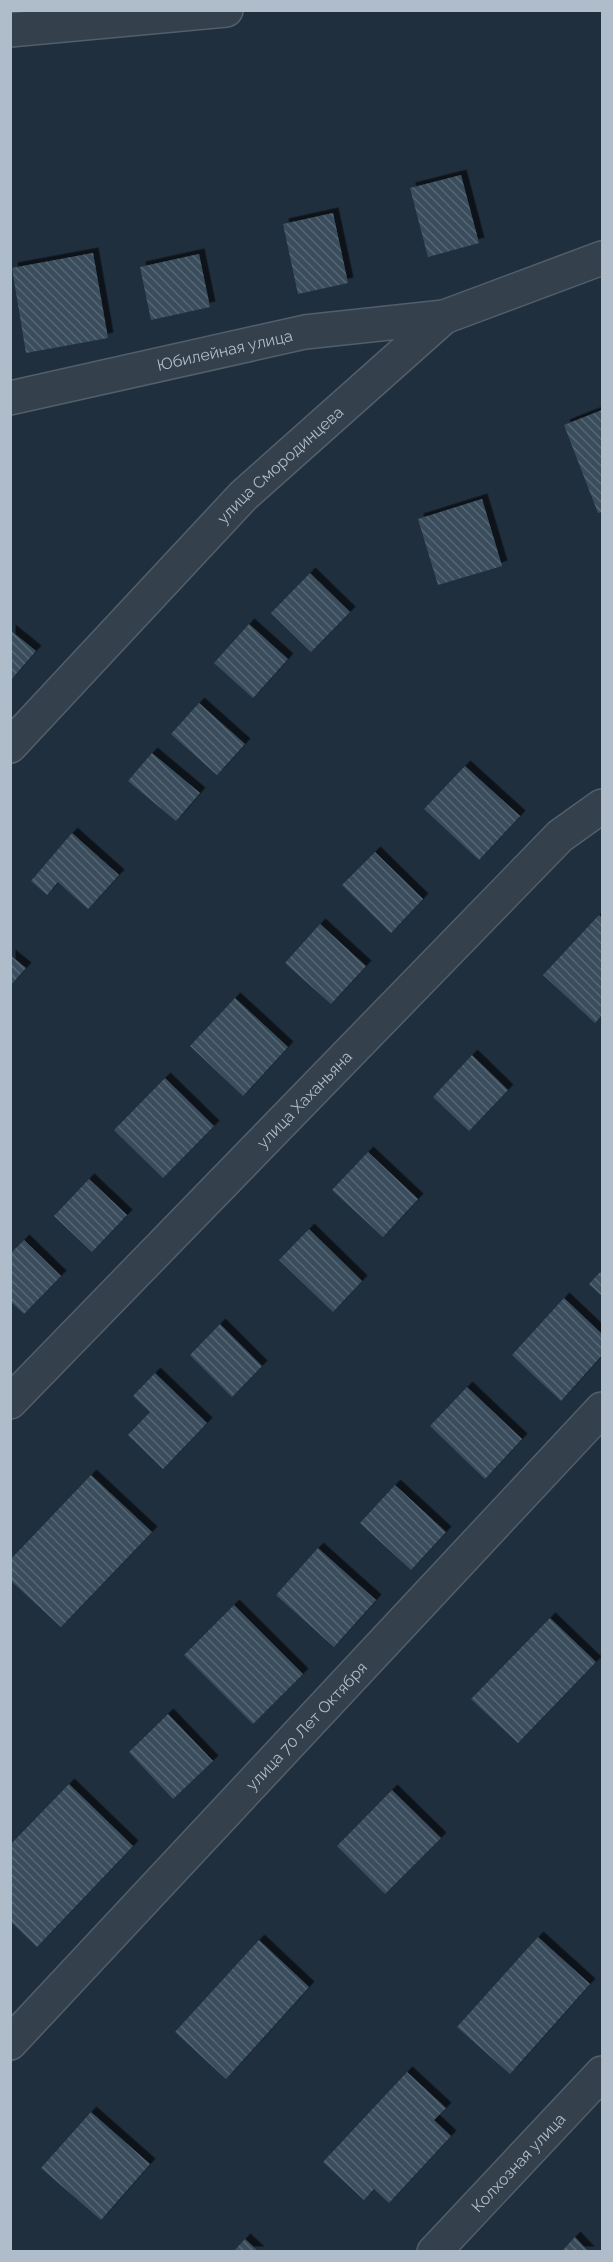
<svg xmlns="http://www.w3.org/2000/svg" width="613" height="2262" viewBox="0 0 613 2262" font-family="Raleway,sans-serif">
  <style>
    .building { fill: url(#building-back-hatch); filter: url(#shadow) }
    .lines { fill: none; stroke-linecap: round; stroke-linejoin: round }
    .minor-casing { stroke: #525f6b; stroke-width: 36 }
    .minor { stroke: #34414d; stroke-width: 33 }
    .labels { text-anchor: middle; stroke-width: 6; stroke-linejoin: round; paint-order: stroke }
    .street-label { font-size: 16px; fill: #afbcc9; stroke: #192632 }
  </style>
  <defs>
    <pattern id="building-back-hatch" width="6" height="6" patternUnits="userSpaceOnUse" patternTransform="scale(1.5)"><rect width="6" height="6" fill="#3b4e5d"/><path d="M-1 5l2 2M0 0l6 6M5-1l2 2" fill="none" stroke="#556673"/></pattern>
    <filter id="shadow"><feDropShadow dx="5.5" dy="-5.5" stdDeviation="0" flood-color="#0009"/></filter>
  </defs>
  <rect width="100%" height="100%" fill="#202f3e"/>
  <!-- building -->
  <path class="building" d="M 461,175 L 479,243 L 428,257 L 410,188 Z
    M 333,213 L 348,283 L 298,294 L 283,224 Z
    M 93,253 L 108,338 L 26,353 L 12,268 Z
    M 199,254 L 210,307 L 151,320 L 140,267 Z
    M 602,410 L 602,512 L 598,513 L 564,425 Z
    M 482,499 L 502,566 L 438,585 L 418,519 Z
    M 310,573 L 350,612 L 311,652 L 271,613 Z
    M 249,624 L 288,659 L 253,698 L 214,663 Z
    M 10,630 L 36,651 L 10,681 Z
    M 199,703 L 245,744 L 217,775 L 171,734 Z
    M 152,753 L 200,793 L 176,821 L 128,781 Z
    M 465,766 L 520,816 L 479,860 L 424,809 Z
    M 72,833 L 119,875 L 88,909 L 58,882 L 47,895 L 31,881 Z
    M 375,852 L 423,899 L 391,933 L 342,885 Z
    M 599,915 L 602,918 L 602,1015 L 595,1023 L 543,975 Z
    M 320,924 L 366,966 L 331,1004 L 285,963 Z
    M 10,955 L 26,968 L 10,986 Z
    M 235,998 L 288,1047 L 243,1096 L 190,1046 Z
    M 472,1055 L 508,1090 L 469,1131 L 433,1097 Z
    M 165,1078 L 214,1126 L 163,1178 L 114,1130 Z
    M 368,1152 L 418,1199 L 383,1237 L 332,1190 Z
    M 89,1179 L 127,1215 L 92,1252 L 54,1216 Z
    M 309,1229 L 362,1281 L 333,1312 L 279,1260 Z
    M 24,1240 L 61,1276 L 24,1314 L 10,1301 L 10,1254 Z
    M 602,1270 L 602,1296 L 589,1284 Z
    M 564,1298 L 602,1334 L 602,1355 L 561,1401 L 512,1355 Z
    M 220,1324 L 262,1366 L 232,1397 L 190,1355 Z
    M 155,1373 L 207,1423 L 163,1469 L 128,1435 L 150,1412 L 133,1396 Z
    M 467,1387 L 522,1439 L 485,1479 L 430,1426 Z
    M 91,1475 L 152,1532 L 61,1627 L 10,1580 L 10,1560 Z
    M 395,1485 L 446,1532 L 411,1570 L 360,1523 Z
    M 318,1548 L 376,1600 L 334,1647 L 276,1595 Z
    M 234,1605 L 303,1674 L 253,1724 L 184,1655 Z
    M 550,1618 L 596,1662 L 518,1743 L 471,1699 Z
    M 168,1714 L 213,1761 L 173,1799 L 129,1752 Z
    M 69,1784 L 133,1846 L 37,1947 L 10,1921 L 10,1845 Z
    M 392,1790 L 441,1838 L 385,1894 L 337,1846 Z
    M 538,1937 L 590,1984 L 510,2074 L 457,2027 Z
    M 259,1940 L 309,1987 L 226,2079 L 175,2032 Z
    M 407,2072 L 446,2108 L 434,2120 L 451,2136 L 389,2203 L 374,2189 L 364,2200 L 323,2162 Z
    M 91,2112 L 150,2164 L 101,2220 L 41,2168 Z
    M 575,2237 L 589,2252 L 561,2252 Z
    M 245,2239 L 259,2252 L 233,2252 Z"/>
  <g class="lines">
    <!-- minor casing -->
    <g class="minor-casing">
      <g id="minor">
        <path d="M 10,30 L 226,10"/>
        <path id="s1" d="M 10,398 L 305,332 L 444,317"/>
        <path id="s2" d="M 10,746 L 243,496 L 444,317 L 602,258"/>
        <path id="s3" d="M 10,1402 L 560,836 L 602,806"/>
        <path id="s4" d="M 10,2043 L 602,1409"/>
        <path id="s5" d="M 434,2252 L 602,2073"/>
      </g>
    </g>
    <!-- minor -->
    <use href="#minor" class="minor"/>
  </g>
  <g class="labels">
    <!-- street labels -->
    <g class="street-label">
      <text dy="6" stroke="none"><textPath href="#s1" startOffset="220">Юбилейная улица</textPath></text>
      <text dy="6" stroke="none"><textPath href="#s2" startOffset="390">улица Смородинцева</textPath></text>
      <text dy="6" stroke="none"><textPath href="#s3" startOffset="422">улица Хаханьяна</textPath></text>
      <text dy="6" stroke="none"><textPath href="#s4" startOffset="434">улица 70 Лет Октября</textPath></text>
      <text dy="6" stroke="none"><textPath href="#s5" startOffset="123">Колхозная улица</textPath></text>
    </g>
  </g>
  <!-- border -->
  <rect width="613" height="2262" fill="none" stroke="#afbcc9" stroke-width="24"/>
</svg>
